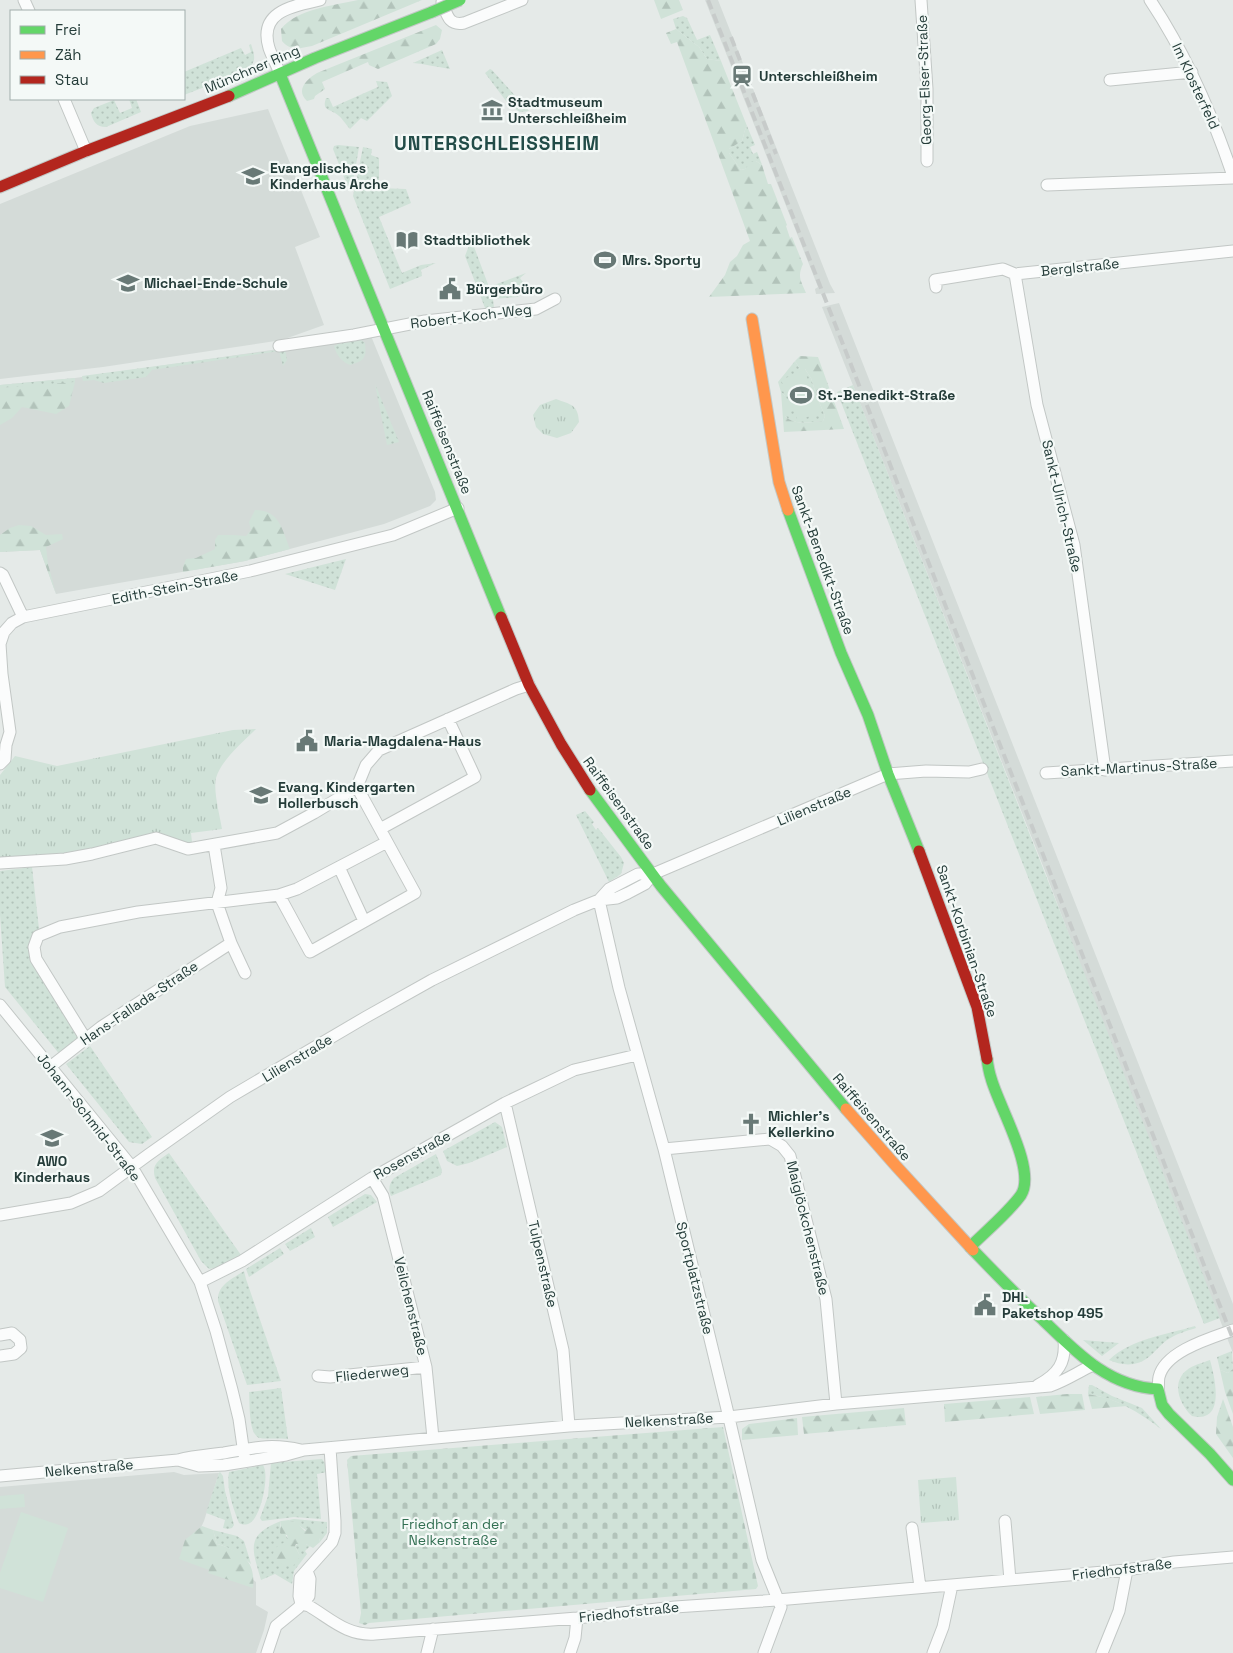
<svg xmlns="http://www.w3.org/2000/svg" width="1233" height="1653" viewBox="0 0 1233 1653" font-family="'Space Grotesk',sans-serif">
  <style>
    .built { fill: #d4dbd8 }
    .grass { fill: url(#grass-dots) }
    .forest { fill: url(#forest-firs) }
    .cemetery { fill: url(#cemetery-stones) }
    .park { fill: url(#park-tufts) }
    .garden { fill: #d0e2d8 }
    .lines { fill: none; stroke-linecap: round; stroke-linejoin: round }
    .street-casing { stroke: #c2c7c5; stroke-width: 13 }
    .fast-casing { stroke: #c2c8c6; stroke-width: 13 }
    .slow-casing { stroke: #c2c8c6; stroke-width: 13 }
    .jam-casing { stroke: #c2c8c6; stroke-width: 13 }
    .street { stroke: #fbfcfc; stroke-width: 11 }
    .fast { stroke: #63d668; stroke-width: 11 }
    .slow { stroke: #ff974d; stroke-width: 11 }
    .jam { stroke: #b3261e; stroke-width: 11 }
    .rail { stroke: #c7cbca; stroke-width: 4; stroke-dasharray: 10 5; stroke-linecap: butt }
    .fast-bridge-casing { stroke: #c2c8c6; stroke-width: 13; stroke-linecap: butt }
    .fast-bridge { stroke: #63d668; stroke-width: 11 }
    .labels { text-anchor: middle; stroke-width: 4.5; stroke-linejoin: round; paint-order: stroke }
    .street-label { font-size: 14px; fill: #243c39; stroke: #f4f9f7 }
    .poi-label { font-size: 14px; font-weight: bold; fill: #243c39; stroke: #f4f9f7; text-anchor: start }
    .park-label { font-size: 14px; fill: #326f52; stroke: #f4f9f7 }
    .district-label { font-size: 19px; font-weight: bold; letter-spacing: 1px; fill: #224c48; stroke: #f4f9f7 }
  </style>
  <defs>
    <pattern id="grass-dots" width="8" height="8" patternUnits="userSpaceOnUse" patternTransform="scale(1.25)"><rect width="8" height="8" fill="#d0e2d8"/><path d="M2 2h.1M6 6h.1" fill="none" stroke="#b2c3ba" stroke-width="1.8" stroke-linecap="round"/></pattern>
    <pattern id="forest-firs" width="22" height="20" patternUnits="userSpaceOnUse" patternTransform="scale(1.25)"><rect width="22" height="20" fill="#d0e2d8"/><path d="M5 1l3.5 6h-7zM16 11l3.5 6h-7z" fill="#b2c3ba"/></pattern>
    <pattern id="cemetery-stones" width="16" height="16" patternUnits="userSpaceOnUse" patternTransform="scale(1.25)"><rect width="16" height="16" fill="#d0e2d8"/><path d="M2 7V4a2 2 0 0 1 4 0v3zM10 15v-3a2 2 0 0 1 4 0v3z" fill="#b2c3ba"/></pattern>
    <pattern id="park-tufts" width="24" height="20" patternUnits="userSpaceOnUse" patternTransform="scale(1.25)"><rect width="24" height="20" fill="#d0e2d8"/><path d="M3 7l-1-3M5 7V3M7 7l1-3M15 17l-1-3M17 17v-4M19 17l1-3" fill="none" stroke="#b2c3ba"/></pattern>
  </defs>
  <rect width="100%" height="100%" fill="#e5eae8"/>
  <!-- built -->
  <path class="built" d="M 705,0 L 718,0 L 830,284 L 835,293 L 816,294 L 815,289 L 818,287 Z
    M 268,109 L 320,237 L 295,247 L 324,325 L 282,340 L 103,367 L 0,379 L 0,204 L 190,126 Z
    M 839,303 L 1233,1304 L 1233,1353 L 1092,996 L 1045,871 L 822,307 Z
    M 371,336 L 435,492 L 436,500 L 430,506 L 384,524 L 245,561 L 56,594 L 40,550 L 0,552 L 0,385 L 75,378 Z
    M 174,1472 L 184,1475 L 219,1473 L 204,1521 L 196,1538 L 220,1553 L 256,1582 L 256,1605 L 268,1612 L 264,1630 L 256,1653 L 0,1653 L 0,1487 Z"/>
  <!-- grass -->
  <path class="grass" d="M 683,16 L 687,18 L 697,40 L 710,35 L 721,61 L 707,59 L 699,47 L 676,29 L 673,19 Z
    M 251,44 C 255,57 257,61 246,71 L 184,95 L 184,72 L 241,48 L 245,55 L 251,52 L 249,45 Z
    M 442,50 L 450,69 C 437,67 425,64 413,63 Z
    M 490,69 L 492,70 L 529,111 L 520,112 L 509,105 L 485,73 Z
    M 376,81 L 387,82 L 392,96 L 367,121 L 361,118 L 350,129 C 346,125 341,116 335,113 C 328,109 322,110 326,98 L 329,98 L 333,107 L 378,87 Z
    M 129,99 L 136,99 L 141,112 L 106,127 C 96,127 93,121 91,113 L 94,108 L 114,100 L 120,113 L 132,108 Z
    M 747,126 L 755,145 L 750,147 L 753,154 L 757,152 L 762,165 L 756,161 L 745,169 L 741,170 L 729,153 L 729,149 L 742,141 L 745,130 Z
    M 338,145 L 359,147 L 352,189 L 349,190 L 333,149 L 334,146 Z
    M 363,147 L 372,149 L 371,155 L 379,158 L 379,188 L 406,189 L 411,203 L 379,217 L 402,273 L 421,265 L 436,263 L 421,270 L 422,276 L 390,289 L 353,196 Z
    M 470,243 L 473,244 L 489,287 L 526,273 L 520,278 L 529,291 L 517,297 L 493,299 L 494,308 L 485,308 L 465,256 Z
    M 360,339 L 365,343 C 367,358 364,361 350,365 C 341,361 337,356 334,346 L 338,344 Z
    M 285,349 L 287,360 L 283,366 L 279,351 L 152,370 L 146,377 L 104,383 L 94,380 L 83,381 L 82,376 Z
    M 795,361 L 800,369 L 805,369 L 811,378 L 817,397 L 825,416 L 823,421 C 810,422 795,426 785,416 L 785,396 L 781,392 L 778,382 Z
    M 75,378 L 75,382 L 65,384 L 0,388 L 0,385 Z
    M 375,384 L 399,442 L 387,445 Z
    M 853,385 L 1220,1318 L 1204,1324 L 837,392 Z
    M 346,559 L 335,590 L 285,574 Z
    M 585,811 L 594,822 L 592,824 L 596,830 L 598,828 L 621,857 L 624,863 L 621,874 L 609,882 L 576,815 Z
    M 32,867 L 39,929 L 35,934 L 30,946 L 81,1038 L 61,1056 L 5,987 L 0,915 L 0,871 Z
    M 90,1046 L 152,1137 L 142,1144 L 129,1142 L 66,1064 Z
    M 495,1122 L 502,1127 L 507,1147 L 469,1163 L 457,1166 L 447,1161 L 443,1151 Z
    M 169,1153 L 241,1255 L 225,1266 L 209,1269 L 201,1261 L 155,1178 C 151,1164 159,1160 169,1153 Z
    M 436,1154 L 442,1170 L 441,1175 L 391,1196 C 388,1189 389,1184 394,1178 Z
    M 365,1194 L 371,1195 L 377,1202 L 333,1227 L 328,1217 Z
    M 311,1228 L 315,1237 L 290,1251 L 285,1244 Z
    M 280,1248 L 284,1254 L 249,1277 L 246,1269 Z
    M 244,1271 L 246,1279 L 281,1381 L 247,1385 L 218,1301 C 217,1285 232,1279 244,1271 Z
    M 1195,1326 L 1196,1328 C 1186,1331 1176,1334 1167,1340 C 1160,1345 1156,1351 1150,1356 C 1138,1367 1122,1366 1109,1360 C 1132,1338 1166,1335 1195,1326 Z
    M 1083,1340 L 1119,1343 L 1102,1356 Z
    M 1232,1351 L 1233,1369 L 1228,1373 L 1220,1370 L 1217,1357 Z
    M 1210,1360 C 1215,1378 1226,1424 1192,1416 C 1179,1404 1171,1382 1187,1370 C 1193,1365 1202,1363 1210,1360 Z
    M 1089,1385 L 1092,1385 L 1112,1396 L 1142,1408 L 1161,1429 C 1139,1412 1116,1398 1088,1394 Z
    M 281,1388 L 288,1439 C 281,1438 264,1439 259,1438 C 248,1433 250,1402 249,1392 Z
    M 322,1459 L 325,1463 L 327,1472 L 317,1474 L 321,1519 L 294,1517 L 262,1521 L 260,1518 L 268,1496 L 271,1463 Z
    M 263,1465 C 270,1475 261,1517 250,1523 C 246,1525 243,1525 239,1523 C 233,1508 226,1488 229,1472 Z
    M 220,1472 L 223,1476 L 225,1491 L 234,1525 L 232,1528 L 228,1529 L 223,1528 L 225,1520 L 206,1513 L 219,1473 Z
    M 294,1519 L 327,1522 L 327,1533 L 320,1542 L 319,1538 C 308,1533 300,1525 289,1520 Z
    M 281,1521 L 280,1527 L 300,1556 L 295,1546 C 299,1541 305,1543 310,1546 L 305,1551 L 307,1554 L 294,1571 L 292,1584 L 275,1574 L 261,1580 C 252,1549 245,1535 281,1521 Z
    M 213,1530 L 237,1536 L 244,1541 L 251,1564 C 240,1554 232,1548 217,1544 Z"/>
  <!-- forest -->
  <path class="forest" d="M 358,0 L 422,0 L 312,46 C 300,48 291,52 282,41 L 281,29 C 298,8 333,6 358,0 Z
    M 654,0 L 679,0 L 683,10 L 661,19 Z
    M 436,25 L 442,30 L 440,39 L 436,44 L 378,69 L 369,65 L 368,62 L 322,82 L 325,89 L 315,96 L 314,99 L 307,101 C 295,90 307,79 317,73 Z
    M 676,29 L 699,47 L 707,59 L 721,61 L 747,126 L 745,130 L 742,141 L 729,149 L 729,153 L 741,170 L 745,169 L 751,162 L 756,161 L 762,165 L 768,184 L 771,184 L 787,225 L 786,226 L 790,238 L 792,237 L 803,264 C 797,277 801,281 806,293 L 709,297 L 725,275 L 730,262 L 737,256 L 743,245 L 750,241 L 677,42 L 671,44 L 666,33 Z
    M 800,356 L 818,357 L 844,429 L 784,432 L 781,392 L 785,396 L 790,408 L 785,416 C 795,426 810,422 823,421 L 825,416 L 817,397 L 811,378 L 805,369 L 800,369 L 795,361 Z
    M 75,382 L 69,406 L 56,414 L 22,407 L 12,418 L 0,425 L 0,388 Z
    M 255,510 C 280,510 282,530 290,549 L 245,561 L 183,572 L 183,567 L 186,559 L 196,558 L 215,549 L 215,540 L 218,535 L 233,535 L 246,536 L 251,530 L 249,522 Z
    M 19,525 L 31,526 L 46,535 L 62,534 L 63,539 L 46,547 L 48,564 L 56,594 L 40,550 L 0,552 L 0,535 L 10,528 Z
    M 1233,1369 L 1233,1414 L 1225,1392 L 1220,1370 L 1228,1373 Z
    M 1067,1394 L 1082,1394 L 1085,1410 L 1040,1414 L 1036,1397 Z
    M 1088,1394 L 1107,1398 L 1127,1406 L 1092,1409 Z
    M 1030,1397 L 1034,1414 L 945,1422 L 944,1404 Z
    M 1223,1399 L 1233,1427 L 1233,1458 L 1216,1434 L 1217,1417 Z
    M 904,1408 L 906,1425 L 804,1434 L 802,1417 Z
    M 797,1418 L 798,1435 L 742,1440 L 742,1429 L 749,1424 Z
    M 289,1520 L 298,1524 L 305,1531 L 312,1524 L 319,1525 L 321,1530 L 319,1538 L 320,1542 L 313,1548 L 306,1544 L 296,1544 L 295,1546 L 300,1556 L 294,1566 C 283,1566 278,1564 273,1554 L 275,1548 L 288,1540 L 287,1535 L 282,1535 L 280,1533 L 281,1521 Z
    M 202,1526 L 213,1530 L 217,1544 C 242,1551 256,1561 253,1588 L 208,1573 L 209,1570 L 179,1559 L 185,1540 Z"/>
  <!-- cemetery -->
  <path class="cemetery" d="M 723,1427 L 758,1586 L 756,1589 L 369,1623 L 365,1625 L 359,1623 L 361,1613 L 347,1460 L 351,1456 Z"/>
  <!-- park -->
  <path class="park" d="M 556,399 C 571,405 578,404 579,422 L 571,433 L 557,438 L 543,434 L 536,427 L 533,415 L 540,405 Z
    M 256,729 C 242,743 222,759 216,778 C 213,791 220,816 222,829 L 191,833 L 192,842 C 181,843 171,837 161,835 L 67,853 L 0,858 L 0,775 L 15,756 L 57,766 L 233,730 Z
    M 956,1477 L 959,1520 L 921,1523 L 918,1480 Z"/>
  <!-- garden -->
  <path class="garden" d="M 804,370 L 821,411 L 798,421 L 781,380 Z
    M 24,1494 L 25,1507 L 0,1509 L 0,1496 Z
    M 21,1512 L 68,1528 L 43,1602 L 0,1588 L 0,1573 Z"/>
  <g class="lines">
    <!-- street casing -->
    <g class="street-casing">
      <path id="street" d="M 24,0 L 29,11
        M 921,0 L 927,89 L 927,161
        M 1150,0 C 1186,54 1212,114 1233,176
        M 442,2 C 447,14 448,26 464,23 L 522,0
        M 280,74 C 277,65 272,57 269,48 C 258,11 293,6 320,0
        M 1110,80 L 1192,72
        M 64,99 L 86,151
        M 1047,185 L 1233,178
        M 1015,274 L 1037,405 L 1074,545 L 1105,770
        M 936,287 L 935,280 L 1003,269 L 1015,274 L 1233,251
        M 279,346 L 354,335 L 425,321 L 536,309 L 555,299
        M 0,573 L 3,575 L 23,617
        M 0,764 L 5,759 L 6,745 L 10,732 L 2,674 L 0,644 L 4,632 L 12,623 L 23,617 L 250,571 L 393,535 L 458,508
        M 1046,773 L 1233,761
        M 380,829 L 475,777 L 448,719
        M 0,863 L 65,859 L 92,854 L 156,838 L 188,849 L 277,833 L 314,813 L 357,787 L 366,765 L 379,750 L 516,689 L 529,685
        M 339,867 L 364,921
        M 279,895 L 310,952 L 415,893 L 357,787
        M 599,900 L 619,988 L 664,1149 L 726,1405 L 762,1560 L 781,1607 L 764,1653
        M 599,900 L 609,889 L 638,874 L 653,874 L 888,774 L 926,771 L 969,772 L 982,769
        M 231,943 L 245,973
        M 0,1005 L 132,1167 L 200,1282 L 216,1331 L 232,1390 L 239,1419 L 245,1461
        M 85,1038 L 36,959 L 34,947 L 38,936 L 60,927 L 138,912 L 279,895 L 297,889 L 387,842
        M 50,1067 L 101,1027 L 231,943 L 217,903 L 221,888 L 214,845
        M 505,1103 L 563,1350 L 569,1426
        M 664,1149 L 770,1139 L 782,1146 L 790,1156 L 826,1299 L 836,1404
        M 372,1178 L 383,1196 L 426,1367 L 433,1438
        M 0,1215 L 71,1203 L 99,1191 L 148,1155 L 230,1097 L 366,1017 L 432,980 L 574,910 L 599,900 L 617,898 L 628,893 L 645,884 L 653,874
        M 200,1282 L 242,1261 L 372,1178 L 505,1103 L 574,1070 L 637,1055
        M 0,1335 L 12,1333 L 20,1340 L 21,1348 L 14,1354 L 0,1356
        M 318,1376 L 330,1377 L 426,1367
        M 1038,1385 C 1058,1374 1066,1363 1064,1340
        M 1158,1389 C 1159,1385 1158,1381 1159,1377 C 1165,1351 1211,1338 1233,1330
        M 178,1460 L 199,1466 L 224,1465 L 286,1455 L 304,1450 L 569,1426 L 729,1417 L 836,1404 L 1050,1386 C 1065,1381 1078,1372 1093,1365
        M 0,1476 L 178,1460 C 193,1456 208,1455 224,1453 C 253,1448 271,1443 301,1450
        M 1005,1521 L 1010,1580
        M 912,1528 L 920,1587
        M 301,1604 L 309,1606 C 331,1619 347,1636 375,1634 L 577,1618 L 675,1607 L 777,1600 L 1127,1570 L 1174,1562 L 1233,1557
        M 301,1604 L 299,1596 L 300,1578 L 332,1542 L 335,1533 L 335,1521 L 330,1448
        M 267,1653 L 276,1626 L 298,1608 L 309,1596 L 310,1579 L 307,1571
        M 427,1653 L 433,1629
        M 570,1653 L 575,1638 L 577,1618
        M 933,1653 L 943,1627 L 952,1585
        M 1102,1653 L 1119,1611 L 1127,1570"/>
    </g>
    <!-- fast casing -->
    <g class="fast-casing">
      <path id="fast" d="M 280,74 L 501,617
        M 229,96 L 315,58 L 432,12
        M 788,510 L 841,653 L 868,715 L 888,774 L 919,851
        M 590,790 L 661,886 L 846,1109
        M 970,1247 C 985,1232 1009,1212 1021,1195 C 1037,1170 998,1105 991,1078 C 989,1072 988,1066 987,1059
        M 973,1250 C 996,1274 1019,1298 1043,1320 C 1076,1352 1109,1387 1158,1389 L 1162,1405 L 1169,1414 L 1210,1454 L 1233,1480"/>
    </g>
    <!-- slow casing -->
    <g class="slow-casing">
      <path id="slow" d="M 752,319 L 779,482 L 788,510
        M 846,1109 L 896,1166 L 973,1250"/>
    </g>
    <!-- jam casing -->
    <g class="jam-casing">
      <path id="jam" d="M 0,187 L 86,151 L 229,96
        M 501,617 L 529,685 L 561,744 L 590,790
        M 919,851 L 977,1007 L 987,1059"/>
    </g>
    <!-- street -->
    <use href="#street" class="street"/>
    <!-- fast -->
    <use href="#fast" class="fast"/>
    <!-- slow -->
    <use href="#slow" class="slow"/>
    <!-- jam -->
    <use href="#jam" class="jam"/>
    <!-- rail -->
    <path class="rail" d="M 708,0 L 1233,1339
      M 731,37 L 776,154"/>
    <!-- fast-bridge casing -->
    <g class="fast-bridge-casing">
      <path id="fast-bridge" d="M 432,12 L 460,0"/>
    </g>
    <!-- fast-bridge -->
    <use href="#fast-bridge" class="fast-bridge"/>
  </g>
  <!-- icons -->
  <defs>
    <g id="station-bare" transform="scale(1.725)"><path d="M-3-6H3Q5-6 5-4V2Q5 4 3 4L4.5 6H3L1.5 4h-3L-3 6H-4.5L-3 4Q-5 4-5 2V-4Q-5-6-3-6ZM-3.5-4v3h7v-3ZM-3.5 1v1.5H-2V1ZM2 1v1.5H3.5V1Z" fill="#687976" stroke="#f4f9f7" stroke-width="2.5" paint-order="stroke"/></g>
    <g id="museum-bare" transform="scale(1.725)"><path d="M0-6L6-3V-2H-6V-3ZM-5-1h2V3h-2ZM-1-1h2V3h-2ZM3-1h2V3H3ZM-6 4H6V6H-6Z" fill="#687976" stroke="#f4f9f7" stroke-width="2.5" paint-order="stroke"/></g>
    <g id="school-bare" transform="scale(1.725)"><path d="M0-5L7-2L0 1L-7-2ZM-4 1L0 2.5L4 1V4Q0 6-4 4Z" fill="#687976" stroke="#f4f9f7" stroke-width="2.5" paint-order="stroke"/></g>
    <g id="library-bare" transform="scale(1.725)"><path d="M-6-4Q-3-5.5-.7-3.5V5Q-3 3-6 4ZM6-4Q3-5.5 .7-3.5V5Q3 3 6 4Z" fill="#687976" stroke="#f4f9f7" stroke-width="2.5" paint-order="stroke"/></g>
    <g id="stadium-bare" transform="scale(1.725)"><path d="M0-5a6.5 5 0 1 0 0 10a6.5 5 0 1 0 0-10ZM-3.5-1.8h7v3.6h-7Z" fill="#687976" stroke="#f4f9f7" stroke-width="2.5" paint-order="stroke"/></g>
    <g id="civic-bare" transform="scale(1.725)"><path d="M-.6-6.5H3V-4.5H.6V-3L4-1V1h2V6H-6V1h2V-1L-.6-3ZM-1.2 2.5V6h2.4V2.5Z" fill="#687976" stroke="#f4f9f7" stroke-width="2.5" paint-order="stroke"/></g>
    <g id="church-bare" transform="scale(1.725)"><path d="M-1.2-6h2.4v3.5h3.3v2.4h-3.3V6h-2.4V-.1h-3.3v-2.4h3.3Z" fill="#687976" stroke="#f4f9f7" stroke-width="2.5" paint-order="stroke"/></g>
  </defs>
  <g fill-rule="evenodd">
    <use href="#station-bare" x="742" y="76"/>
    <use href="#museum-bare" x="492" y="110"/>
    <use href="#school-bare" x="253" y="176"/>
    <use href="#library-bare" x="407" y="240"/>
    <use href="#stadium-bare" x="605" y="260"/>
    <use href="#school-bare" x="128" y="283"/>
    <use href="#civic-bare" x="450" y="289"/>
    <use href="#stadium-bare" x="801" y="395"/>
    <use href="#civic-bare" x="307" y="741"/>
    <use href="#school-bare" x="261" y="795"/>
    <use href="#church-bare" x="751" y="1124"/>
    <use href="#school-bare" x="52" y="1138"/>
    <use href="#civic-bare" x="985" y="1305"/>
  </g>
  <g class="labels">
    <!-- street labels -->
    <g class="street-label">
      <text transform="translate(252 69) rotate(-23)" y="5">Münchner Ring</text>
      <text transform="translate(924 80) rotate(-92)" y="5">Georg-Elser-Straße</text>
      <text transform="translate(1196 86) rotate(65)" y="5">Im Klosterfeld</text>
      <text transform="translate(1080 267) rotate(-6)" y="5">Berglstraße</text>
      <text transform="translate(471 316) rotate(-7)" y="5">Robert-Koch-Weg</text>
      <text transform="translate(447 442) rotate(68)" y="5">Raiffeisenstraße</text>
      <text transform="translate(1062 506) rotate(77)" y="5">Sankt-Ulrich-Straße</text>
      <text transform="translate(823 560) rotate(70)" y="5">Sankt-Benedikt-Straße</text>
      <text transform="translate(175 587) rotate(-11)" y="5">Edith-Stein-Straße</text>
      <text transform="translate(1139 767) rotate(-3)" y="5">Sankt-Martinus-Straße</text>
      <text transform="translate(619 803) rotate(54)" y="5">Raiffeisenstraße</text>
      <text transform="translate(814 806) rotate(-23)" y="5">Lilienstraße</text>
      <text transform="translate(967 941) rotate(71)" y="5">Sankt-Korbinian-Straße</text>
      <text transform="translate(139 1003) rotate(-34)" y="5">Hans-Fallada-Straße</text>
      <text transform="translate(297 1058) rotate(-31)" y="5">Lilienstraße</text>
      <text transform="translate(89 1117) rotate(52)" y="5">Johann-Schmid-Straße</text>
      <text transform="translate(872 1117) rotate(49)" y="5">Raiffeisenstraße</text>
      <text transform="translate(412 1155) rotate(-29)" y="5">Rosenstraße</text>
      <text transform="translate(808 1228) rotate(76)" y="5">Maiglöckchenstraße</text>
      <text transform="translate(543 1264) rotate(77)" y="5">Tulpenstraße</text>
      <text transform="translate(695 1278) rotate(76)" y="5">Sportplatzstraße</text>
      <text transform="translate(411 1306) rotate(76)" y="5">Veilchenstraße</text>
      <text transform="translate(372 1373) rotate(-6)" y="5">Fliederweg</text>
      <text transform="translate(669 1420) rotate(-3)" y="5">Nelkenstraße</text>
      <text transform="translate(89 1468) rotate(-5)" y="5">Nelkenstraße</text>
      <text transform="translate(1122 1569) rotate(-7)" y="5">Friedhofstraße</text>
      <text transform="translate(629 1612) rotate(-6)" y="5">Friedhofstraße</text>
    </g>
    <!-- poi labels -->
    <g class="poi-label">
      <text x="759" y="81">Unterschleißheim</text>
      <text x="508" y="107">Stadtmuseum<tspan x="508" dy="16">Unterschleißheim</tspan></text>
      <text x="270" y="173">Evangelisches<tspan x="270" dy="16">Kinderhaus Arche</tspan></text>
      <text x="424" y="245">Stadtbibliothek</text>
      <text x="622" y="265">Mrs. Sporty</text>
      <text x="144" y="288">Michael-Ende-Schule</text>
      <text x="466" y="294">Bürgerbüro</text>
      <text x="818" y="400">St.-Benedikt-Straße</text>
      <text x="324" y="746">Maria-Magdalena-Haus</text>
      <text x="278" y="792">Evang. Kindergarten<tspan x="278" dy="16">Hollerbusch</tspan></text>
      <text x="768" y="1121">Michler's<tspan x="768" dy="16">Kellerkino</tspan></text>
      <text x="52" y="1166" text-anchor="middle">AWO<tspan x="52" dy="16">Kinderhaus</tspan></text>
      <text x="1002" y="1302">DHL<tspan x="1002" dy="16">Paketshop 495</tspan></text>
    </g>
    <!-- park labels -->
    <g class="park-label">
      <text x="453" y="1529">Friedhof an der<tspan x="453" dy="16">Nelkenstraße</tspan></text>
    </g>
    <!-- district labels -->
    <g class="district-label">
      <text x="497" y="150">UNTERSCHLEISSHEIM</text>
    </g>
  </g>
  <!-- legend -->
  <rect x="10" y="10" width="175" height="90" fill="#f4f9f7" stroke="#a1adab"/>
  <rect x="20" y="26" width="25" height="8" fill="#63d668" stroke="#a1adab"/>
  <text x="55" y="35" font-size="15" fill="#243c39">Frei</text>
  <rect x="20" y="51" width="25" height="8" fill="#ff974d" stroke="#a1adab"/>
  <text x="55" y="60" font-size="15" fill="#243c39">Zäh</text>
  <rect x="20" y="76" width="25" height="8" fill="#b3261e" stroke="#a1adab"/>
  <text x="55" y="85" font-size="15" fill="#243c39">Stau</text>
</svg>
